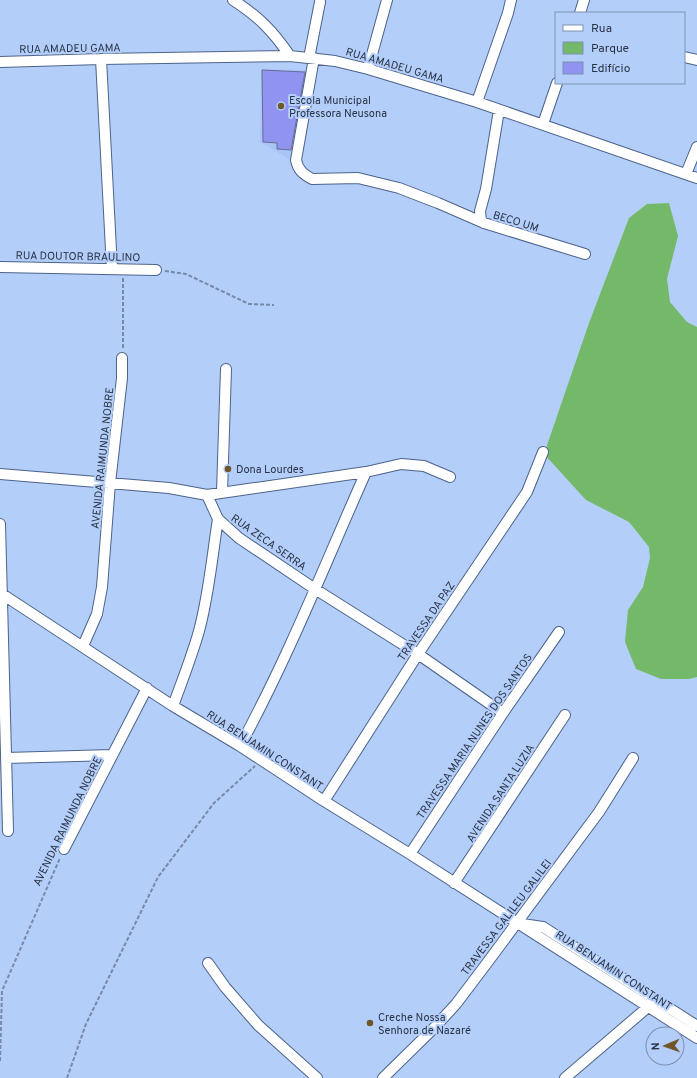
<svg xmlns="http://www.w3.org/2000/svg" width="697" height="1078" viewBox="0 0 697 1078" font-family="Overpass,sans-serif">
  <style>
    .built { fill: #a8c5f8 }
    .green { fill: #74b969 }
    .building { fill: #9093ef; stroke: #696c98 }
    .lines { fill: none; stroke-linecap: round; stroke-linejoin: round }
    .minor-casing { stroke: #4c638a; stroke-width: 12 }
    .path { stroke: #7689aa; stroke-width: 2; stroke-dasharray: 4 2; stroke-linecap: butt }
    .minor { stroke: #fff; stroke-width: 10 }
    .poi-dot { fill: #705628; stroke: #b4cefa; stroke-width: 1.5 }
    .labels { text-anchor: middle; stroke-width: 4; stroke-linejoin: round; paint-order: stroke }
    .street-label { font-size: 11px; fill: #2a3446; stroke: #b4cefa }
    .poi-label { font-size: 11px; fill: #2a3446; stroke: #b4cefa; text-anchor: start }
  </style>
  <rect width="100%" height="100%" fill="#b4cefa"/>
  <!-- built -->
  <path class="built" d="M 261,69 L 308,70 L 290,160 L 260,142 Z"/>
  <!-- green -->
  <path class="green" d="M 669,203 L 678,236 L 667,279 L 670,302 L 687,322 L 697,327 L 697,677 L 689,679 L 661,679 L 636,669 L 625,642 L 628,610 L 643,587 L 650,558 L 649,547 L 629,522 L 586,500 L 544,454 L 589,323 L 629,218 L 647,204 Z"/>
  <!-- building -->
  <path class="building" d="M 262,70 L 305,72 L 291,150 L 277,149 L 277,143 L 263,142 Z"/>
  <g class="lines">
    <!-- minor casing -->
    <g class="minor-casing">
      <path id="minor" d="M 233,0 C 259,17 272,30 290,56
        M 580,13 L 584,0
        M 684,57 L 697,60
        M 309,58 L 320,2
        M 314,58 L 296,160 C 298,170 303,174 312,179 L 358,178 L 399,188 L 438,203 L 484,223 L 585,254
        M 101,59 L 112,269
        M 0,62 L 101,59 L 290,56 L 335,61 L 368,69 L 477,102 L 697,178
        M 368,69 L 387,0
        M 477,102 L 508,13 L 511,0
        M 543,124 L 557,83
        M 686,174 L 697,147
        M 484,223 L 481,221 L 480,211 L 486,189 L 499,110
        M 0,267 L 156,270
        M 0,474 L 169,488 L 207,495 L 218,519 L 239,538 L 315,589 L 418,654 L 503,713
        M 222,492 L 226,369
        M 207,495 L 366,472 L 401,464 L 424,466 L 450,477
        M 0,524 L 8,831
        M 2,594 L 173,706 L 240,746 L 324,801 L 410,854 L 697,1038
        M 83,646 L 97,614 L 102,587 L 110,483 L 122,378 L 122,358
        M 173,706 C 182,681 192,656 199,631 C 209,594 212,557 218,519
        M 240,746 C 288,658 325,564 366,472
        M 6,758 L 112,755
        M 324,801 L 418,654 L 527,492 L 543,452
        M 64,849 L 147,688
        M 410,854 L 503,713 L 559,632
        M 454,883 L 565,715
        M 522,924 L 543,927 L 697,1026
        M 208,963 L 225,987 L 258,1025 L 317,1078
        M 383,1078 L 435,1027 L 456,1004 L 487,963 L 599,812 L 633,758
        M 565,1078 L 648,1007 L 651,1003"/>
    </g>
    <!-- path -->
    <path class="path" d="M 165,271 L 186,274 L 249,304 L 274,305
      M 123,348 L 123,278
      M 0,1061 L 2,991 L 60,858
      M 67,1078 L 86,1024 L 158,877 L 214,803 L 255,766"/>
    <!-- minor -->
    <use href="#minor" class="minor"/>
  </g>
  <!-- markers -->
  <g class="poi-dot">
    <circle cx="281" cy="106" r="4"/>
    <circle cx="228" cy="469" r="4"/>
    <circle cx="370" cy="1023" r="4"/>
  </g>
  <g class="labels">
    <!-- street labels -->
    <g class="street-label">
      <text transform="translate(70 48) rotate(-1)" y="4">RUA AMADEU GAMA</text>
      <text transform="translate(395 65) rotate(16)" y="4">RUA AMADEU GAMA</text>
      <text transform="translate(516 221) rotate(17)" y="4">BECO UM</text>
      <text transform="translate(78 256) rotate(1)" y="4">RUA DOUTOR BRAULINO</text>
      <text transform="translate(102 458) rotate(-84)" y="4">AVENIDA RAIMUNDA NOBRE</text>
      <text transform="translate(269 542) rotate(35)" y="4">RUA ZECA SERRA</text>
      <text transform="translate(426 621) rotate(-56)" y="4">TRAVESSA DA PAZ</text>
      <text transform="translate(474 736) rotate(-56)" y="4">TRAVESSA MARIA NUNES DOS SANTOS</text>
      <text transform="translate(265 750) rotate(33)" y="4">RUA BENJAMIN CONSTANT</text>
      <text transform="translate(500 793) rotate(-57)" y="4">AVENIDA SANTA LUZIA</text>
      <text transform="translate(67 821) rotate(-64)" y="4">AVENIDA RAIMUNDA NOBRE</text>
      <text transform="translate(506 917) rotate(-53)" y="4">TRAVESSA GALILEU GALILEI</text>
      <text transform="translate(614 970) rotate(33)" y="4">RUA BENJAMIN CONSTANT</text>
    </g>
    <!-- poi labels -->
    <g class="poi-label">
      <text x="289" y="104">Escola Municipal<tspan x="289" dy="13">Professora Neusona</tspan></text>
      <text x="236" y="473">Dona Lourdes</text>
      <text x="378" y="1021">Creche Nossa<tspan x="378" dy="13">Senhora de Nazaré</tspan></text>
    </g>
  </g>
  <!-- legend -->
  <rect x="555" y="12" width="130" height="72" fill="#b4cefa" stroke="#7d90b2"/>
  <rect x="563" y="25" width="20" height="6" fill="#ffffff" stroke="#7d90b2"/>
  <text x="591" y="32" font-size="12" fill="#2a3446">Rua</text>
  <rect x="563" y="42" width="20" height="12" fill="#74b969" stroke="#7d90b2"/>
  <text x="591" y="52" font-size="12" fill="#2a3446">Parque</text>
  <rect x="563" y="62" width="20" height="12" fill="#9093ef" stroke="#7d90b2"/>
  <text x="591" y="72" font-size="12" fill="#2a3446">Edifício</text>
  <!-- north arrow -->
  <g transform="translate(665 1046) rotate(268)"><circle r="19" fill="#b4cefa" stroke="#7d90b2"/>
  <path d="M0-3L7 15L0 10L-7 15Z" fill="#705628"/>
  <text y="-6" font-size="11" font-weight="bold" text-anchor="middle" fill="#2a3446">N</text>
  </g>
</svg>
